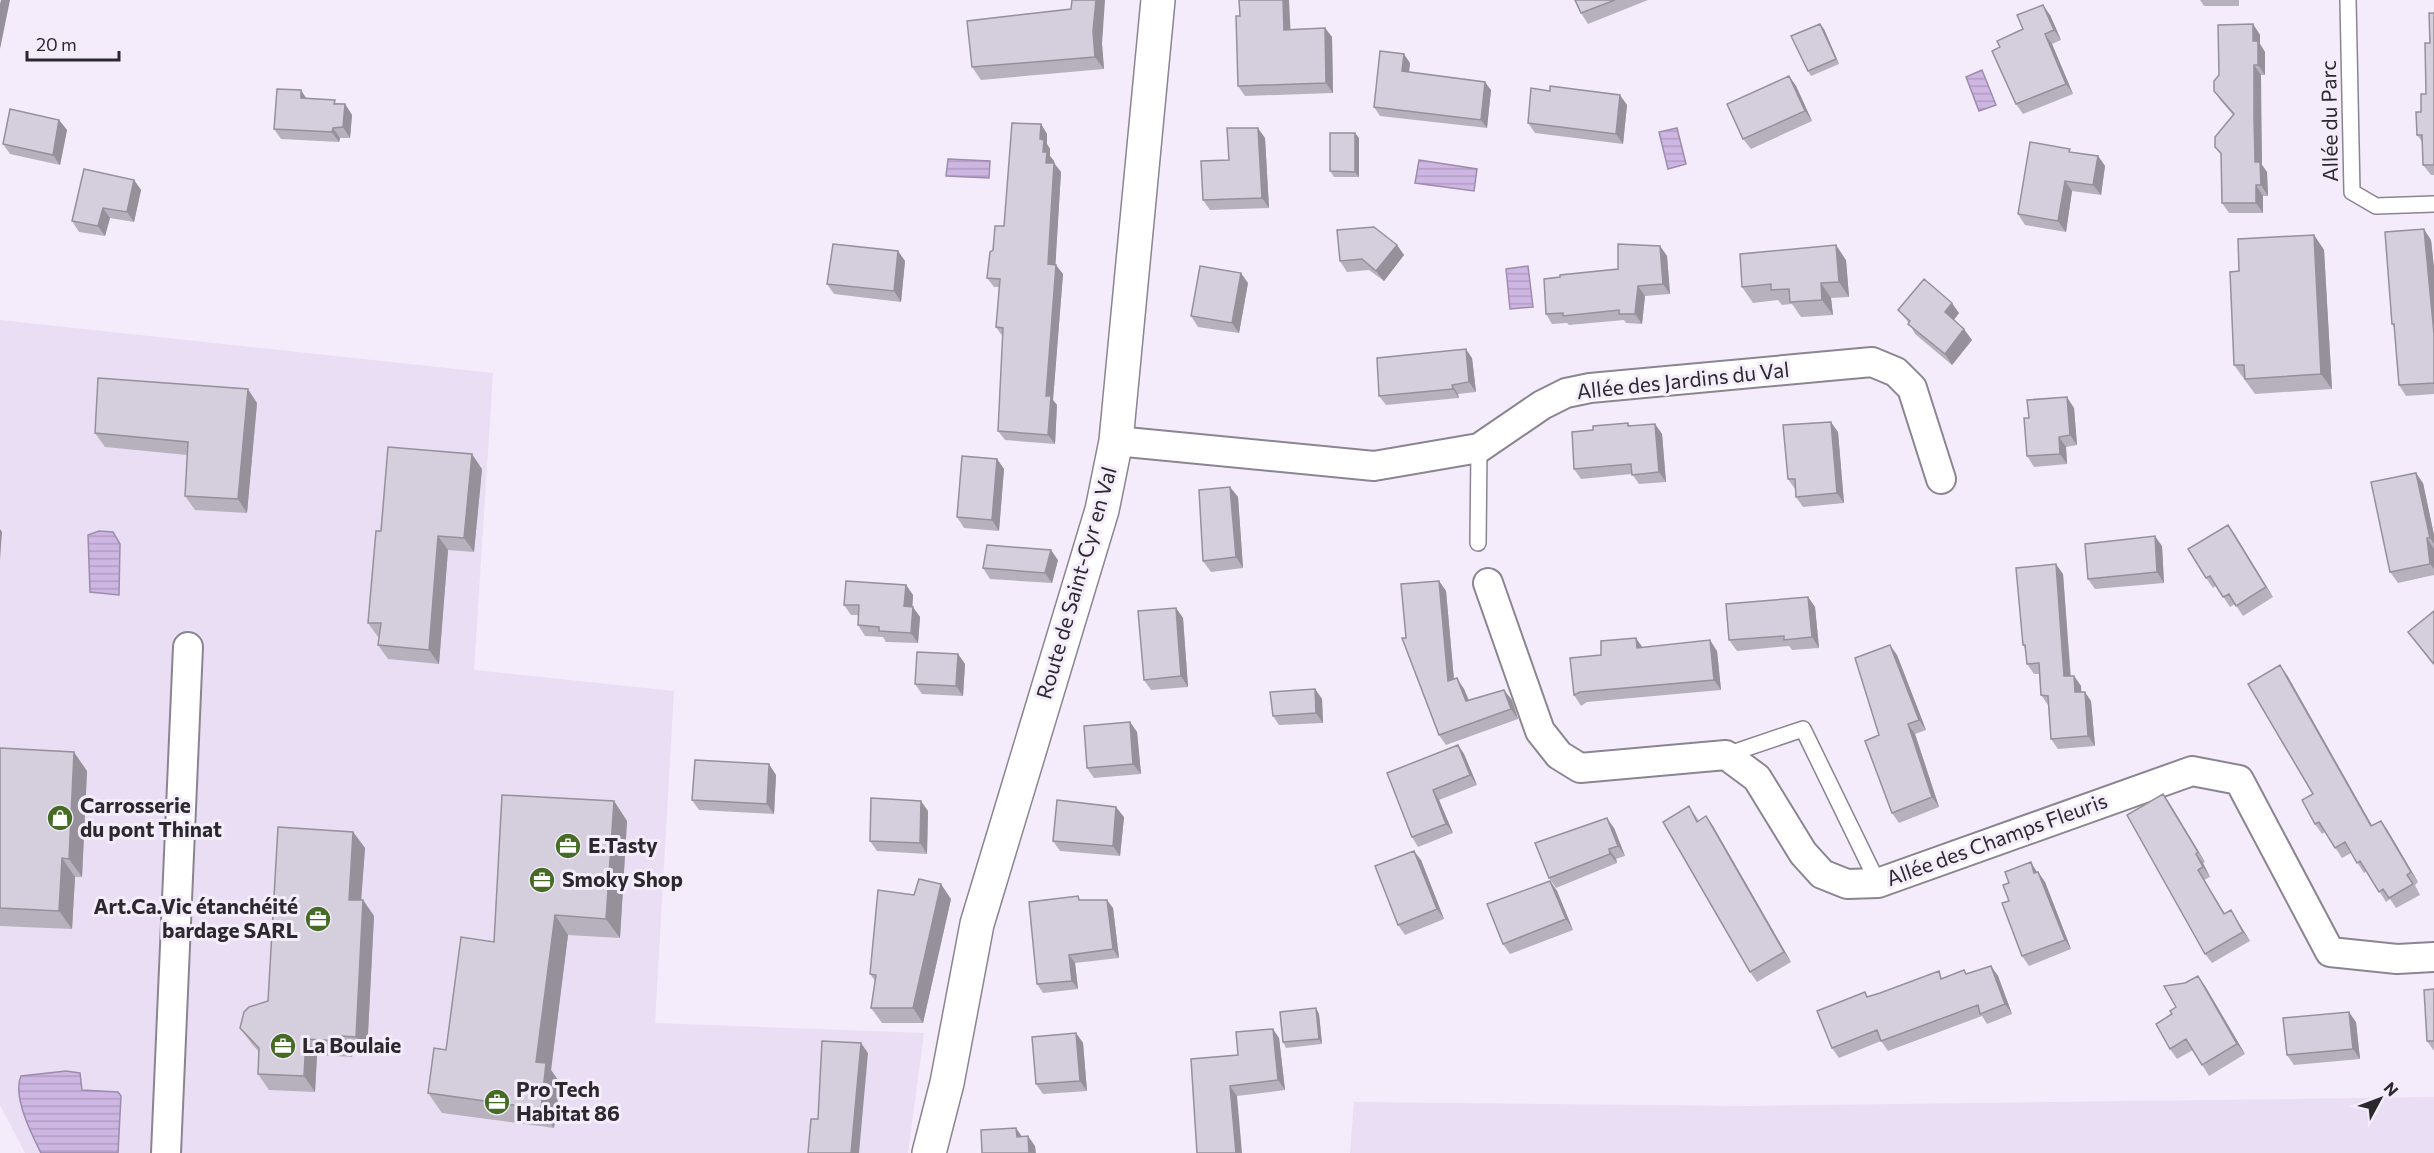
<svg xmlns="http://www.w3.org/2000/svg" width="2434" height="1153" viewBox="0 0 2434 1153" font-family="Commissioner,sans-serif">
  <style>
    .built { fill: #e9def4 }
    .water { fill: url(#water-rules); stroke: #9d8cad; stroke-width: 1.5 }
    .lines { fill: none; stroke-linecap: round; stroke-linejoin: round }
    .service-casing { stroke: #8b8491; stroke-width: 18 }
    .minor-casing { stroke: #8b8491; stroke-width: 32 }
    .tertiary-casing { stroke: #8b8491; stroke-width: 36 }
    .service { stroke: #fff; stroke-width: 15 }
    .minor { stroke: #fff; stroke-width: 28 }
    .tertiary { stroke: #fff; stroke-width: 33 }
    .wall { fill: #b7b1bd }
    .shaded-wall { fill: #95909a }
    .building { fill: #d5cedc; stroke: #95909a; stroke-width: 1.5 }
    .labels { text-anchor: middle; stroke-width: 6; stroke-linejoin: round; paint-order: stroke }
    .street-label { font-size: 21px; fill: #2b292e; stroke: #f4ecfb }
    .poi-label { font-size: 21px; font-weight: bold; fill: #2b292e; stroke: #f4ecfb; text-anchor: start }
  </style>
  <defs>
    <pattern id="water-rules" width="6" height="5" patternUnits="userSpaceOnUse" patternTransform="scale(1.5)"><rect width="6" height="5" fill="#ceb6e3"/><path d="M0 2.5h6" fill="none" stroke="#b19cc3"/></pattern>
  </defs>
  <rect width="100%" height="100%" fill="#f4ecfb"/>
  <!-- built -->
  <path class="built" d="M 0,320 L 493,373 L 474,670 L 674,691 L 655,1023 L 924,1033 L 908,1153 L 25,1153 L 0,1105 Z
    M 2434,1097 L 2434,1153 L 1350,1153 L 1354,1102 L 1747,1106 Z"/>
  <!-- water -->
  <path class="water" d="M 1982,70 L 1996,105 L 1979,111 L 1966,77 Z
    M 1677,128 L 1686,164 L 1668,169 L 1659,132 Z
    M 948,159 L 990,161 L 989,178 L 946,176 Z
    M 1419,160 L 1477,169 L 1474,191 L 1415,183 Z
    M 1528,266 L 1533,307 L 1510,309 L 1506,269 Z
    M 99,531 L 113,532 L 120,544 L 119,595 L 90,592 L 88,535 Z
    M 66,1071 L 80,1073 L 82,1090 L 118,1092 L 121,1096 L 118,1153 L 41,1153 C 32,1135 12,1096 21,1076 Z"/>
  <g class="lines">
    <!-- service casing -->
    <g class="service-casing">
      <path id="service" d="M 2348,0 L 2352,192 L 2376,206 L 2434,204
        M 1478,543 L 1479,448
        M 1726,755 L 1803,729 L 1878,883"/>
    </g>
    <!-- minor casing -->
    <g class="minor-casing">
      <path id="minor" d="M 1116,441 L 1374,466 L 1479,448 L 1542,405 L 1566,393 L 1590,388 L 1872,362 L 1896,372 L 1912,388 L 1941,479
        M 1488,583 L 1540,731 L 1559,755 L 1580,768 L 1726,755 L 1757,778 L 1803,853 L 1822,874 L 1847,884 L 1878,883 L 2192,771 L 2239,780 L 2330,952 L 2397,959 L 2434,957
        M 166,1153 L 188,647"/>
    </g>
    <!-- tertiary casing -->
    <g class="tertiary-casing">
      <path id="tertiary" d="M 929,1153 L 947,1083 L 977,924 L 1102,510 L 1116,441 L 1158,0"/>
    </g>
    <!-- service -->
    <use href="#service" class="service"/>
    <!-- minor -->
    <use href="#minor" class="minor"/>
    <!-- tertiary -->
    <use href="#tertiary" class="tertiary"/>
  </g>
  <!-- wall -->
  <path class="wall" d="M 1575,0 L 1648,0 L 1588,24 L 1581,13 Z
    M 2200,0 L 2239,0 L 2239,6 L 2204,6 Z
    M 2434,13 L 2434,175 L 2431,175 L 2423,165 L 2423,143 L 2417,135 L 2421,112 L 2426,94 L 2430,43 Z
    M 2050,15 L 2061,40 L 2052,44 L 2073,94 L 2023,114 L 2016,104 L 2000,47 L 2023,29 Z
    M 2253,24 L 2260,35 L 2260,44 L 2265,52 L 2265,75 L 2261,75 L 2261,128 L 2262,165 L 2267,172 L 2268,196 L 2263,196 L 2263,213 L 2229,213 L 2222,203 L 2221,155 L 2215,147 L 2233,115 L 2221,101 L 2214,91 Z
    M 1325,28 L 1332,37 L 1333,93 L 1245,96 L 1238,86 L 1291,29 Z
    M 1824,29 L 1839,64 L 1811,76 L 1808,71 Z
    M 1102,44 L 1104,69 L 981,80 L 972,67 Z
    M 1410,63 L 1409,72 L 1491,90 L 1487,128 L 1380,116 L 1374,107 Z
    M 1789,76 L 1796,86 L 1812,121 L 1751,149 L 1743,139 Z
    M 307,99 L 345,104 L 352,115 L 350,138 L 340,138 L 339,142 L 281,139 L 274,129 Z
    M 1627,105 L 1623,144 L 1535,133 L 1528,123 Z
    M 59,120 L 67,130 L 60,165 L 10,154 L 3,144 Z
    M 1041,124 L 1047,134 L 1047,144 L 1050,149 L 1050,156 L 1054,161 L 1054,163 L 1061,172 L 1055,265 L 1063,274 L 1053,400 L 1057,405 L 1055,444 L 1005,440 L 998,431 L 1003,337 L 996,327 L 999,287 L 994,287 L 987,278 L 993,250 L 1004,226 Z
    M 1265,138 L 1269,208 L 1210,210 L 1203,200 L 1229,160 Z
    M 1359,138 L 1359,177 L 1334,177 L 1330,171 Z
    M 2072,152 L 2098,156 L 2105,166 L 2101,195 L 2072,191 L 2066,232 L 2025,225 L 2018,214 Z
    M 134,180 L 141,190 L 134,222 L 110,218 L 105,236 L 79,232 L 72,221 Z
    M 2314,235 L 2324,250 L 2332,389 L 2255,394 L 2234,365 L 2239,271 Z
    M 2431,240 L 2434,268 L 2434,394 L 2406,396 L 2399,385 L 2395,329 L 2392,324 Z
    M 1397,245 L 1404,255 L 1384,281 L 1369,270 L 1347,272 L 1340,261 Z
    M 1660,246 L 1667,256 L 1670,294 L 1645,296 L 1642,324 L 1626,323 L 1624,320 L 1569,325 L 1567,323 L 1552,324 L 1546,314 L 1618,269 Z
    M 898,251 L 905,261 L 901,302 L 834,294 L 827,284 Z
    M 1846,260 L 1849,297 L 1831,298 L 1833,315 L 1801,317 L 1792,304 L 1782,305 L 1778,300 L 1753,303 L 1742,287 Z
    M 1248,283 L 1239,333 L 1198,327 L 1191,316 Z
    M 1898,310 L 1959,313 L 1954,320 L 1972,340 L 1952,365 L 1915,334 L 1909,323 Z
    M 1472,358 L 1476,392 L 1458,394 L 1459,398 L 1386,405 L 1379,396 Z
    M 257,403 L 247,513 L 195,510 L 185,496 L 187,455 L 105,447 L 95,433 Z
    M 2074,408 L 2077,445 L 2066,447 L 2067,464 L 2034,467 L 2027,456 L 2029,418 Z
    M 1628,423 L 1630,426 L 1655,424 L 1662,434 L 1666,482 L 1639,484 L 1632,474 L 1581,479 L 1574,469 L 1593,430 Z
    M 1838,432 L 1844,503 L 1803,507 L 1796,497 L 1795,489 L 1788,479 Z
    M 997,459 L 1004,469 L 999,531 L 964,528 L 957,517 Z
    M 482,469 L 474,552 L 448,550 L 439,664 L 388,659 L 378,645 L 379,637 L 378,637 L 368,623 L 381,531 Z
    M 2423,483 L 2434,535 L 2434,575 L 2398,583 L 2390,572 Z
    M 1230,487 L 1238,497 L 1243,568 L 1211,572 L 1203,561 Z
    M 2235,535 L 2273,597 L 2243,616 L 2235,604 L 2230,607 L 2216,586 L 2213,588 L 2206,578 Z
    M 2162,546 L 2164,583 L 2095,589 L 2088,579 Z
    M 1058,560 L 1052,583 L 990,579 L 983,568 Z
    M 2063,574 L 2071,676 L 2074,676 L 2081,686 L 2081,692 L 2091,701 L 2095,746 L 2058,749 L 2051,739 L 2048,705 L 2041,695 L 2039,674 L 2034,674 L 2027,664 L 2026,650 L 2023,645 Z
    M 1439,581 L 1446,591 L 1454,679 L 1464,689 L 1469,700 L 1512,700 L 1518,719 L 1446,745 L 1439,735 L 1406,638 Z
    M 906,585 L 913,595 L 912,607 L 920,617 L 918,643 L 886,642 L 883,637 L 865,636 L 858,625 L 858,615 L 851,615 L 844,605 Z
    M 1808,597 L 1815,607 L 1819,648 L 1792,650 L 1789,646 L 1737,651 L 1729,640 Z
    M 1176,608 L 1183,618 L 1188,687 L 1151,690 L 1144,680 Z
    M 2434,611 L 2434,666 L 2408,632 Z
    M 1642,647 L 1717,651 L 1721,690 L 1587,702 L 1581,706 L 1574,695 L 1601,655 Z
    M 958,654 L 965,664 L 963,696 L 922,694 L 915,684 Z
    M 1897,655 L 1926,730 L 1915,734 L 1939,807 L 1899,823 L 1892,813 L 1879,735 Z
    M 2287,675 L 2372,826 L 2381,821 L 2388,831 L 2418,882 L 2415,885 L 2420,895 L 2396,908 L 2390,899 L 2386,902 L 2367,871 L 2364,873 L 2351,853 L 2342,858 L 2325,832 L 2322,834 L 2315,824 L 2313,794 Z
    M 1315,689 L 1322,699 L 1323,723 L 1279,725 L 1273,716 Z
    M 1130,722 L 1137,732 L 1141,774 L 1094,778 L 1087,768 Z
    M 1458,745 L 1464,754 L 1477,785 L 1439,800 L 1453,833 L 1418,847 L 1412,837 L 1387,773 Z
    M 0,748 L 87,771 L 82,877 L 75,877 L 72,929 L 0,926 Z
    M 776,775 L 774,814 L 699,810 L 692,800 Z
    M 2163,794 L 2205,862 L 2203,863 L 2210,877 L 2204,880 L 2225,914 L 2237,920 L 2250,941 L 2212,963 L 2205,954 Z
    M 614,801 L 627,821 L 620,938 L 568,935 L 551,1070 L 560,1083 L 554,1128 L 442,1113 L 428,1093 L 446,1050 Z
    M 1689,806 L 1699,821 L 1706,816 L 1713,826 L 1791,962 L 1757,982 L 1750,972 Z
    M 928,811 L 927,854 L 877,851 L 870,841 Z
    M 1124,817 L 1120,856 L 1060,851 L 1053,841 Z
    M 1614,828 L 1625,856 L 1616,859 L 1617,863 L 1556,888 L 1549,878 Z
    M 353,832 L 365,848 L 361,900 L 363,900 L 374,916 L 367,1053 L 353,1052 L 352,1057 L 317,1055 L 315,1092 L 269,1090 L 258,1074 L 259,1052 L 252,1044 L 240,1028 L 268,1001 Z
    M 1421,860 L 1444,919 L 1405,935 L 1398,925 Z
    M 2038,872 L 2045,882 L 2071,949 L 2029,966 L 2022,956 L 2009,901 Z
    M 1550,881 L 1557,891 L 1573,930 L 1510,954 L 1503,944 Z
    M 951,899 L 923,1023 L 882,1023 L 871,1008 L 875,981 L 870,974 Z
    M 1081,900 L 1113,908 L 1119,958 L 1075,963 L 1078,989 L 1043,993 L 1037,984 Z
    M 1991,966 L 1998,976 L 2012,1014 L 1987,1024 L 1982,1016 L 1888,1051 L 1881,1041 L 1839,1058 L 1832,1048 L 1868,997 L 1943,978 L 1967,974 Z
    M 2198,976 L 2205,986 L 2245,1054 L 2209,1076 L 2193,1050 L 2177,1059 L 2170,1049 L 2172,1014 L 2185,983 Z
    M 2434,989 L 2434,1051 L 2427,1041 Z
    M 1316,1008 L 1319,1014 L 1322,1044 L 1286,1048 L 1283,1042 Z
    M 2356,1022 L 2360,1059 L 2294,1065 L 2287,1055 Z
    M 1076,1033 L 1083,1043 L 1087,1091 L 1043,1094 L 1036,1084 Z
    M 1279,1038 L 1285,1090 L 1237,1096 L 1197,1153 L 1238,1055 Z"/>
  <!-- shaded-wall -->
  <path class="shaded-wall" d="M 1,0 L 10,0 L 0,49 L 0,4 Z
    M 1096,0 L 1105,0 L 1102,44 L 1104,69 L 1095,57 L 1093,31 Z
    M 1283,0 L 1289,0 L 1291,40 L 1284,30 Z
    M 2043,5 L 2050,15 L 2061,40 L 2054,30 Z
    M 1820,24 L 1824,29 L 1839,64 L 1836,59 Z
    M 2253,24 L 2260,35 L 2260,44 L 2265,52 L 2265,75 L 2258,65 L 2253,41 Z
    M 1325,28 L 1332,37 L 1333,93 L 1326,83 Z
    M 2045,34 L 2052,44 L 2073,94 L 2066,84 Z
    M 1404,54 L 1410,63 L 1408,80 L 1402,71 Z
    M 2254,65 L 2261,75 L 2262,165 L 2267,172 L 2268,196 L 2261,185 L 2255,162 Z
    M 1789,76 L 1796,86 L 1812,121 L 1805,111 Z
    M 1485,82 L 1491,90 L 1487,128 L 1481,120 Z
    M 301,90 L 308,101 L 301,98 Z
    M 1620,95 L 1627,105 L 1623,144 L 1616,134 Z
    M 345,104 L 352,115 L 350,138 L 343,127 Z
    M 59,120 L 67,130 L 60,165 L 53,155 Z
    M 1041,124 L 1047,134 L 1047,144 L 1050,149 L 1050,156 L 1054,161 L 1052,172 L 1046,163 L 1040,139 Z
    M 333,128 L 340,138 L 339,142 L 332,132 Z
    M 1258,128 L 1265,138 L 1269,208 L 1262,198 Z
    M 1355,133 L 1359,138 L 1359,177 L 1355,172 Z
    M 2098,156 L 2105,166 L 2101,195 L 2093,185 Z
    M 1054,163 L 1061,172 L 1055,273 L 1048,264 Z
    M 134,180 L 141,190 L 134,222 L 127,212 Z
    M 2065,181 L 2072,191 L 2066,232 L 2058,221 Z
    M 2256,185 L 2263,196 L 2263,213 L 2256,203 Z
    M 103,208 L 110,218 L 105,236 L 98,226 Z
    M 2424,229 L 2431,240 L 2434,268 L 2434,334 Z
    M 2314,235 L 2324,250 L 2332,389 L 2321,374 Z
    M 1397,245 L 1404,255 L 1384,281 L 1376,271 Z
    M 1836,245 L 1846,260 L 1849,297 L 1839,282 Z
    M 1660,246 L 1667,256 L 1670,294 L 1663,284 Z
    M 898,251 L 905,261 L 901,302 L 894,291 Z
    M 1056,265 L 1063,274 L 1053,400 L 1057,405 L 1055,444 L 1048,435 L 1046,396 Z
    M 1241,273 L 1248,283 L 1239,333 L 1232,323 Z
    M 1821,283 L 1831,298 L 1833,315 L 1822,300 Z
    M 1638,286 L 1645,296 L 1642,324 L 1635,314 Z
    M 1952,303 L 1959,313 L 1952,322 L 1945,312 Z
    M 1964,329 L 1972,340 L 1952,365 L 1945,354 Z
    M 1466,349 L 1472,358 L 1476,392 L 1469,382 Z
    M 1452,385 L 1458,394 L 1459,398 L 1453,389 Z
    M 248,389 L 257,403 L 247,513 L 238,499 Z
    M 2067,397 L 2074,408 L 2077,445 L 2070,435 Z
    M 1831,422 L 1838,432 L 1844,503 L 1837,493 Z
    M 1655,424 L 1662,434 L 1666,482 L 1659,472 Z
    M 2059,437 L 2066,447 L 2067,464 L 2060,454 Z
    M 472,454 L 482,469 L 474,552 L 464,538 Z
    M 997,459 L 1004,469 L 999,531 L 992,520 Z
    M 2416,473 L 2423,483 L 2434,535 L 2434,544 L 2430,538 Z
    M 1230,487 L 1238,497 L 1243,568 L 1236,557 Z
    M 2228,525 L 2235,535 L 2273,597 L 2266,587 Z
    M 0,529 L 2,532 L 0,560 Z
    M 438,536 L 448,550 L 439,664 L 429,650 Z
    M 2155,536 L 2162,546 L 2164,583 L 2157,572 Z
    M 2427,538 L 2434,549 L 2434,569 L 2430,564 Z
    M 1051,550 L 1058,560 L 1052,583 L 1045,573 Z
    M 2056,564 L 2063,574 L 2071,686 L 2064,676 Z
    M 1439,581 L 1446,591 L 1455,692 L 1448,681 Z
    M 906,585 L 913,595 L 912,616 L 904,606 Z
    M 1808,597 L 1815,607 L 1819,648 L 1812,637 Z
    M 913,607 L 920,617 L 918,643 L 911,633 Z
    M 1176,608 L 1183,618 L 1188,687 L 1181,676 Z
    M 1636,638 L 1643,648 L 1637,648 Z
    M 1710,640 L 1717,651 L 1721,690 L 1714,680 Z
    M 1890,645 L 1897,655 L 1926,730 L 1919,720 Z
    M 958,654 L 965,664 L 963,696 L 956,686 Z
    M 2280,665 L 2287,675 L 2378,836 L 2371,826 Z
    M 2074,676 L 2081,686 L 2082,702 L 2075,692 Z
    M 1457,678 L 1464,689 L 1473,712 L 1466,701 Z
    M 1315,689 L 1322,699 L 1323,723 L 1316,713 Z
    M 1504,690 L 1512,700 L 1518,719 L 1511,709 Z
    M 2085,692 L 2091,701 L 2095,746 L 2088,736 Z
    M 1130,722 L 1137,732 L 1141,774 L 1133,764 Z
    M 1908,724 L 1915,734 L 1939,807 L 1932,797 Z
    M 1458,745 L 1464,754 L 1477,785 L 1470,775 Z
    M 74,752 L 87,771 L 82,877 L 69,859 Z
    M 769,764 L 776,775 L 774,814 L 767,804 Z
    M 1433,790 L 1439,800 L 1453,833 L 1446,824 Z
    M 2163,794 L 2170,804 L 2205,862 L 2198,852 Z
    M 614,801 L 627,821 L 620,938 L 606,919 Z
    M 921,801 L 928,811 L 927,854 L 920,843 Z
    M 1116,807 L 1124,817 L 1120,856 L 1113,846 Z
    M 1706,816 L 1713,826 L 1791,962 L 1784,952 Z
    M 1607,818 L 1614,828 L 1625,856 L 1618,846 Z
    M 2381,821 L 2388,831 L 2418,882 L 2411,872 Z
    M 353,832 L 365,848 L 360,916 L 349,900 Z
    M 1609,849 L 1616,859 L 1617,863 L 1610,854 Z
    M 1414,851 L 1421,860 L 1444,919 L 1437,909 Z
    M 2196,854 L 2203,863 L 2210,877 L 2203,867 Z
    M 62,858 L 75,877 L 72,929 L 59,911 Z
    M 2031,862 L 2037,872 L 2041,883 L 2034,873 Z
    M 2198,870 L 2204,880 L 2231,924 L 2224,914 Z
    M 2038,872 L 2045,882 L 2071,949 L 2065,940 Z
    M 1550,881 L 1557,891 L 1573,930 L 1566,919 Z
    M 941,884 L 951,899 L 923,1023 L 913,1008 Z
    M 363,900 L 374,916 L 367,1053 L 356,1037 Z
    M 1107,900 L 1113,908 L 1119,958 L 1113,949 Z
    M 2231,910 L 2237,920 L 2250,941 L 2243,932 Z
    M 555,915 L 568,935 L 551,1070 L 560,1083 L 554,1128 L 541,1109 L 536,1062 Z
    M 1069,955 L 1075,963 L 1078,989 L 1072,981 Z
    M 1991,966 L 1998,976 L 2012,1014 L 2005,1004 Z
    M 2198,976 L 2205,986 L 2245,1054 L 2237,1044 Z
    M 1316,1008 L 1319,1014 L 1322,1044 L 1319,1039 Z
    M 2349,1012 L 2356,1022 L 2360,1059 L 2353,1049 Z
    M 1273,1029 L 1279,1038 L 1285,1090 L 1278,1080 Z
    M 1076,1033 L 1083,1043 L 1087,1091 L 1080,1081 Z
    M 342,1036 L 353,1052 L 352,1057 L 341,1041 Z
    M 306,1039 L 317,1055 L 315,1092 L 304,1076 Z
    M 861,1043 L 868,1053 L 859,1153 L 851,1153 Z
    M 1230,1086 L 1237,1096 L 1242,1153 L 1236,1153 Z
    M 1016,1128 L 1023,1138 L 1017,1137 Z
    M 1028,1136 L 1035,1146 L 1036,1153 L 1029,1153 Z"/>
  <!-- building -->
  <path class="building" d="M 1072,0 L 1096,0 L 1093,31 L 1095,57 L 972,67 L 967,21 L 1071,9 Z
    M 1239,0 L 1283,0 L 1284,30 L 1325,28 L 1326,83 L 1238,86 L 1236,16 L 1240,16 Z
    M 1575,0 L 1615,0 L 1581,13 Z
    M 2043,5 L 2054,30 L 2045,34 L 2066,84 L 2016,104 L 1992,51 L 2000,47 L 1997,41 L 2023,29 L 2017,15 Z
    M 2429,13 L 2434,13 L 2434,165 L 2423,165 L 2422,135 L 2417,135 L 2416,112 L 2421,112 L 2421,94 L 2426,94 L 2425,43 L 2430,43 Z
    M 1820,24 L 1836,59 L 1808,71 L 1791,36 Z
    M 2253,24 L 2253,41 L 2258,41 L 2258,65 L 2254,65 L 2254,118 L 2255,162 L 2260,162 L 2261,185 L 2256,185 L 2256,203 L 2222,203 L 2221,153 L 2215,147 L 2215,137 L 2234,114 L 2214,91 L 2214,81 L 2219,75 L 2218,25 Z
    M 1380,51 L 1404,54 L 1402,71 L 1485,82 L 1481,120 L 1374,107 Z
    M 1789,76 L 1805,111 L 1743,139 L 1727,104 Z
    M 1550,86 L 1620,95 L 1616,134 L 1528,123 L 1531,88 L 1550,91 Z
    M 277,89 L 301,90 L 301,98 L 335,100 L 334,104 L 345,104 L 343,127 L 333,128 L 332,132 L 274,129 Z
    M 10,109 L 59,120 L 53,155 L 3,144 Z
    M 1012,123 L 1041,124 L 1040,139 L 1044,140 L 1043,152 L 1047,152 L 1046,163 L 1054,163 L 1048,264 L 1056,265 L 1046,396 L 1051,396 L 1048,435 L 998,431 L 1003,328 L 996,327 L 1000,279 L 987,278 L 990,252 L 993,250 L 995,226 L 1004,226 Z
    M 1227,128 L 1258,128 L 1262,198 L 1203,200 L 1201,161 L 1229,160 Z
    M 1330,133 L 1355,133 L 1355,172 L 1330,171 Z
    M 2030,142 L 2070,149 L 2069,152 L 2098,156 L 2093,185 L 2065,181 L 2058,221 L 2018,214 Z
    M 84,169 L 134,180 L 127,212 L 103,208 L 98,226 L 72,221 Z
    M 1374,227 L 1397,245 L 1376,271 L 1362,259 L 1340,261 L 1337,230 Z
    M 2424,229 L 2434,334 L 2434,383 L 2399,385 L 2394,324 L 2392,324 L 2385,232 Z
    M 2314,235 L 2321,374 L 2245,379 L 2244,365 L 2234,365 L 2230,272 L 2239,271 L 2238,239 Z
    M 833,244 L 898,251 L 894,291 L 827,284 Z
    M 1618,244 L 1660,246 L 1663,284 L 1638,286 L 1635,314 L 1619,314 L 1619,310 L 1563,316 L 1563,313 L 1546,314 L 1544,279 L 1560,277 L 1560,275 L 1618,269 Z
    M 1836,245 L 1839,282 L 1821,283 L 1822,300 L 1790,302 L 1789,289 L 1771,290 L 1771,284 L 1742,287 L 1740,254 Z
    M 1200,266 L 1241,273 L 1232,323 L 1191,316 Z
    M 1924,279 L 1952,303 L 1945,312 L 1964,329 L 1945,354 L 1908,324 L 1910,321 L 1898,310 Z
    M 1466,349 L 1469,382 L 1452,385 L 1453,389 L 1379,396 L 1377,358 Z
    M 98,378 L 248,389 L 238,499 L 185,496 L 188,442 L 95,433 Z
    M 2067,397 L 2070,435 L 2059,437 L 2060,454 L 2027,456 L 2024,418 L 2029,418 L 2027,400 Z
    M 1831,422 L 1837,493 L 1796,497 L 1795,479 L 1788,479 L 1783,425 Z
    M 1628,423 L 1628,426 L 1655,424 L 1659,472 L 1632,475 L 1631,464 L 1574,469 L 1572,432 L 1593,430 L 1593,426 Z
    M 388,447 L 472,454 L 464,538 L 438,536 L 429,650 L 378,645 L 381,623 L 368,623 L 376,531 L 381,531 Z
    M 962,456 L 997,459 L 992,520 L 957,517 Z
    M 2416,473 L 2430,538 L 2427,538 L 2430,564 L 2390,572 L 2371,482 Z
    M 1230,487 L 1236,557 L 1203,561 L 1199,490 Z
    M 2228,525 L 2266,587 L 2236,606 L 2229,594 L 2223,597 L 2210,576 L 2206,578 L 2188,549 Z
    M 2155,536 L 2157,572 L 2088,579 L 2085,544 Z
    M 987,545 L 1051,550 L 1045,573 L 983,568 Z
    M 2056,564 L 2064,676 L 2074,676 L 2075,692 L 2085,692 L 2088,736 L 2051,739 L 2048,696 L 2041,695 L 2039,663 L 2027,664 L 2025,645 L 2023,645 L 2016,568 Z
    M 846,581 L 906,585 L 904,606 L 913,607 L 911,633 L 879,631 L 879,627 L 858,625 L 859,605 L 844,605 Z
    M 1439,581 L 1448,681 L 1457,678 L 1466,701 L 1504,690 L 1511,709 L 1439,735 L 1402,638 L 1406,638 L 1401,584 Z
    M 1808,597 L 1812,637 L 1784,640 L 1784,636 L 1729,640 L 1726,604 Z
    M 1176,608 L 1181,676 L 1144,680 L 1138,611 Z
    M 2434,611 L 2434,662 L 2433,663 L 2408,632 Z
    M 1636,638 L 1637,648 L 1710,640 L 1714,680 L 1580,692 L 1574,695 L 1570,658 L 1601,655 L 1601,641 Z
    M 1890,645 L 1919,720 L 1908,724 L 1932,797 L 1892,813 L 1865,741 L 1879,735 L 1855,658 Z
    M 917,652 L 958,654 L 956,686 L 915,684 Z
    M 2280,665 L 2371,826 L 2381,821 L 2411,872 L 2407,875 L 2413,884 L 2389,898 L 2383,889 L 2379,892 L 2360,861 L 2357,863 L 2345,842 L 2335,848 L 2319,822 L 2315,824 L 2302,800 L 2313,794 L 2248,684 Z
    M 1315,689 L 1316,713 L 1273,716 L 1270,692 Z
    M 1130,722 L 1133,764 L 1087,768 L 1084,726 Z
    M 1458,745 L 1470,775 L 1433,790 L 1446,824 L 1412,837 L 1387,773 Z
    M 0,748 L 74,752 L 69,859 L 62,858 L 59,911 L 0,908 Z
    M 695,760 L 769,764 L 767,804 L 692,800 Z
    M 2163,794 L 2198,852 L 2196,854 L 2203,867 L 2198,870 L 2224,914 L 2231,910 L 2243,932 L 2205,954 L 2127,815 Z
    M 502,795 L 614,801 L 606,919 L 555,915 L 536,1062 L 546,1063 L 541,1109 L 428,1093 L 434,1048 L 446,1050 L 461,937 L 494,942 Z
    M 871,798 L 921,801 L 920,843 L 870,841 Z
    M 1057,800 L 1116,807 L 1113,846 L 1053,841 Z
    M 1689,806 L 1697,822 L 1706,816 L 1784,952 L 1750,972 L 1663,822 Z
    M 1607,818 L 1618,846 L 1609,849 L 1610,854 L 1549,878 L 1535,843 Z
    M 278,827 L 353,832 L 349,900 L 363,900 L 356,1037 L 342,1036 L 341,1041 L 306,1039 L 304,1076 L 258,1074 L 259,1048 L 240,1028 L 244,1012 L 249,1007 L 268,1001 Z
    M 1414,851 L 1437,909 L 1398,925 L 1375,866 Z
    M 2031,862 L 2034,873 L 2038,872 L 2065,940 L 2022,956 L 2002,903 L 2009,901 L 2003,885 L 2009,883 L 2005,872 Z
    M 919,879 L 941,884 L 913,1008 L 871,1008 L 876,975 L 870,974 L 878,890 L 914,895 Z
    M 1550,881 L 1566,919 L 1503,944 L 1487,904 Z
    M 1078,896 L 1079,900 L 1107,900 L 1113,949 L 1069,955 L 1072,981 L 1037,984 L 1029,902 Z
    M 1991,966 L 2005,1004 L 1980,1014 L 1978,1005 L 1881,1041 L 1877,1030 L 1832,1048 L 1817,1011 L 1865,992 L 1867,997 L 1880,993 L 1939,971 L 1941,979 L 1964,970 L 1966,974 Z
    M 2198,976 L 2237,1044 L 2202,1065 L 2186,1039 L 2170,1049 L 2156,1024 L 2172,1014 L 2170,1011 L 2176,1007 L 2164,986 L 2185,983 Z
    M 2434,989 L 2434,1041 L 2427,1041 L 2424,990 Z
    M 1316,1008 L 1319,1039 L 1283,1042 L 1280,1012 Z
    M 2349,1012 L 2353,1049 L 2287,1055 L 2283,1018 Z
    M 1273,1029 L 1278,1080 L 1230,1086 L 1236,1153 L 1197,1153 L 1191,1059 L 1238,1055 L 1236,1032 Z
    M 1076,1033 L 1080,1081 L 1036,1084 L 1032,1037 Z
    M 822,1041 L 861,1043 L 851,1153 L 808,1153 L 811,1119 L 818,1119 Z
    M 1016,1128 L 1017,1137 L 1028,1136 L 1029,1153 L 982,1153 L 981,1130 Z"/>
  <!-- icons -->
  <defs>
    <g id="shop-disc" transform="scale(1.35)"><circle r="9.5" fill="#456b25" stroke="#f4ecfb"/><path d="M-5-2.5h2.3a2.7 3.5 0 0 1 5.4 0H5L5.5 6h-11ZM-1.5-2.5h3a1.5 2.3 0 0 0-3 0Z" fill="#fff"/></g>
    <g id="office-disc" transform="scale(1.35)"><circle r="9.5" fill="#456b25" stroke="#f4ecfb"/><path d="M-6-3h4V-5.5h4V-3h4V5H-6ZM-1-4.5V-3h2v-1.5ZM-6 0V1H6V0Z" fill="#fff"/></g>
  </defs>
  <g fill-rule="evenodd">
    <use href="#shop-disc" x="60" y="818"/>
    <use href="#office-disc" x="568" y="846"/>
    <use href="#office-disc" x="542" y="880"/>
    <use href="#office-disc" x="318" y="919"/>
    <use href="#office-disc" x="283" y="1046"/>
    <use href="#office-disc" x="497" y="1102"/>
  </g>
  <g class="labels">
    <!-- street labels -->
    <g class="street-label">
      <text transform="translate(2330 121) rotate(-91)" y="7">Allée du Parc</text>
      <text transform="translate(1683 381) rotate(-6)" y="7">Allée des Jardins du Val</text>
      <text transform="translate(1077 583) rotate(-74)" y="7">Route de Saint-Cyr en Val</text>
      <text transform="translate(1997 840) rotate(-20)" y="7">Allée des Champs Fleuris</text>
    </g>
    <!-- poi labels -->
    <g class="poi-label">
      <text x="80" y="813">Carrosserie<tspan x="80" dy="24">du pont Thinat</tspan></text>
      <text x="588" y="853">E.Tasty</text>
      <text x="562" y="887">Smoky Shop</text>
      <text x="298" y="914" text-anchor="end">Art.Ca.Vic étanchéité<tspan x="298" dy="24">bardage SARL</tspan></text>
      <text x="302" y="1053">La Boulaie</text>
      <text x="516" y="1097">Pro Tech<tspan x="516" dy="24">Habitat 86</tspan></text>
    </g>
  </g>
  <!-- north arrow -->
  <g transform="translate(2380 1099) rotate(49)" stroke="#f4ecfb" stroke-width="4.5" paint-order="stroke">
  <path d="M0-4.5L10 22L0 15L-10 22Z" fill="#2b292e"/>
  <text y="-9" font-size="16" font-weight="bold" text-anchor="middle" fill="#2b292e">N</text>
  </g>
  <!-- scale -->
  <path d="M27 51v9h92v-9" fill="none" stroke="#2b292e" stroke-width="3"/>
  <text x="36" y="51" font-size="18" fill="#2b292e" stroke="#f4ecfb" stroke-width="4.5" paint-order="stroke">20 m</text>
</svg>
